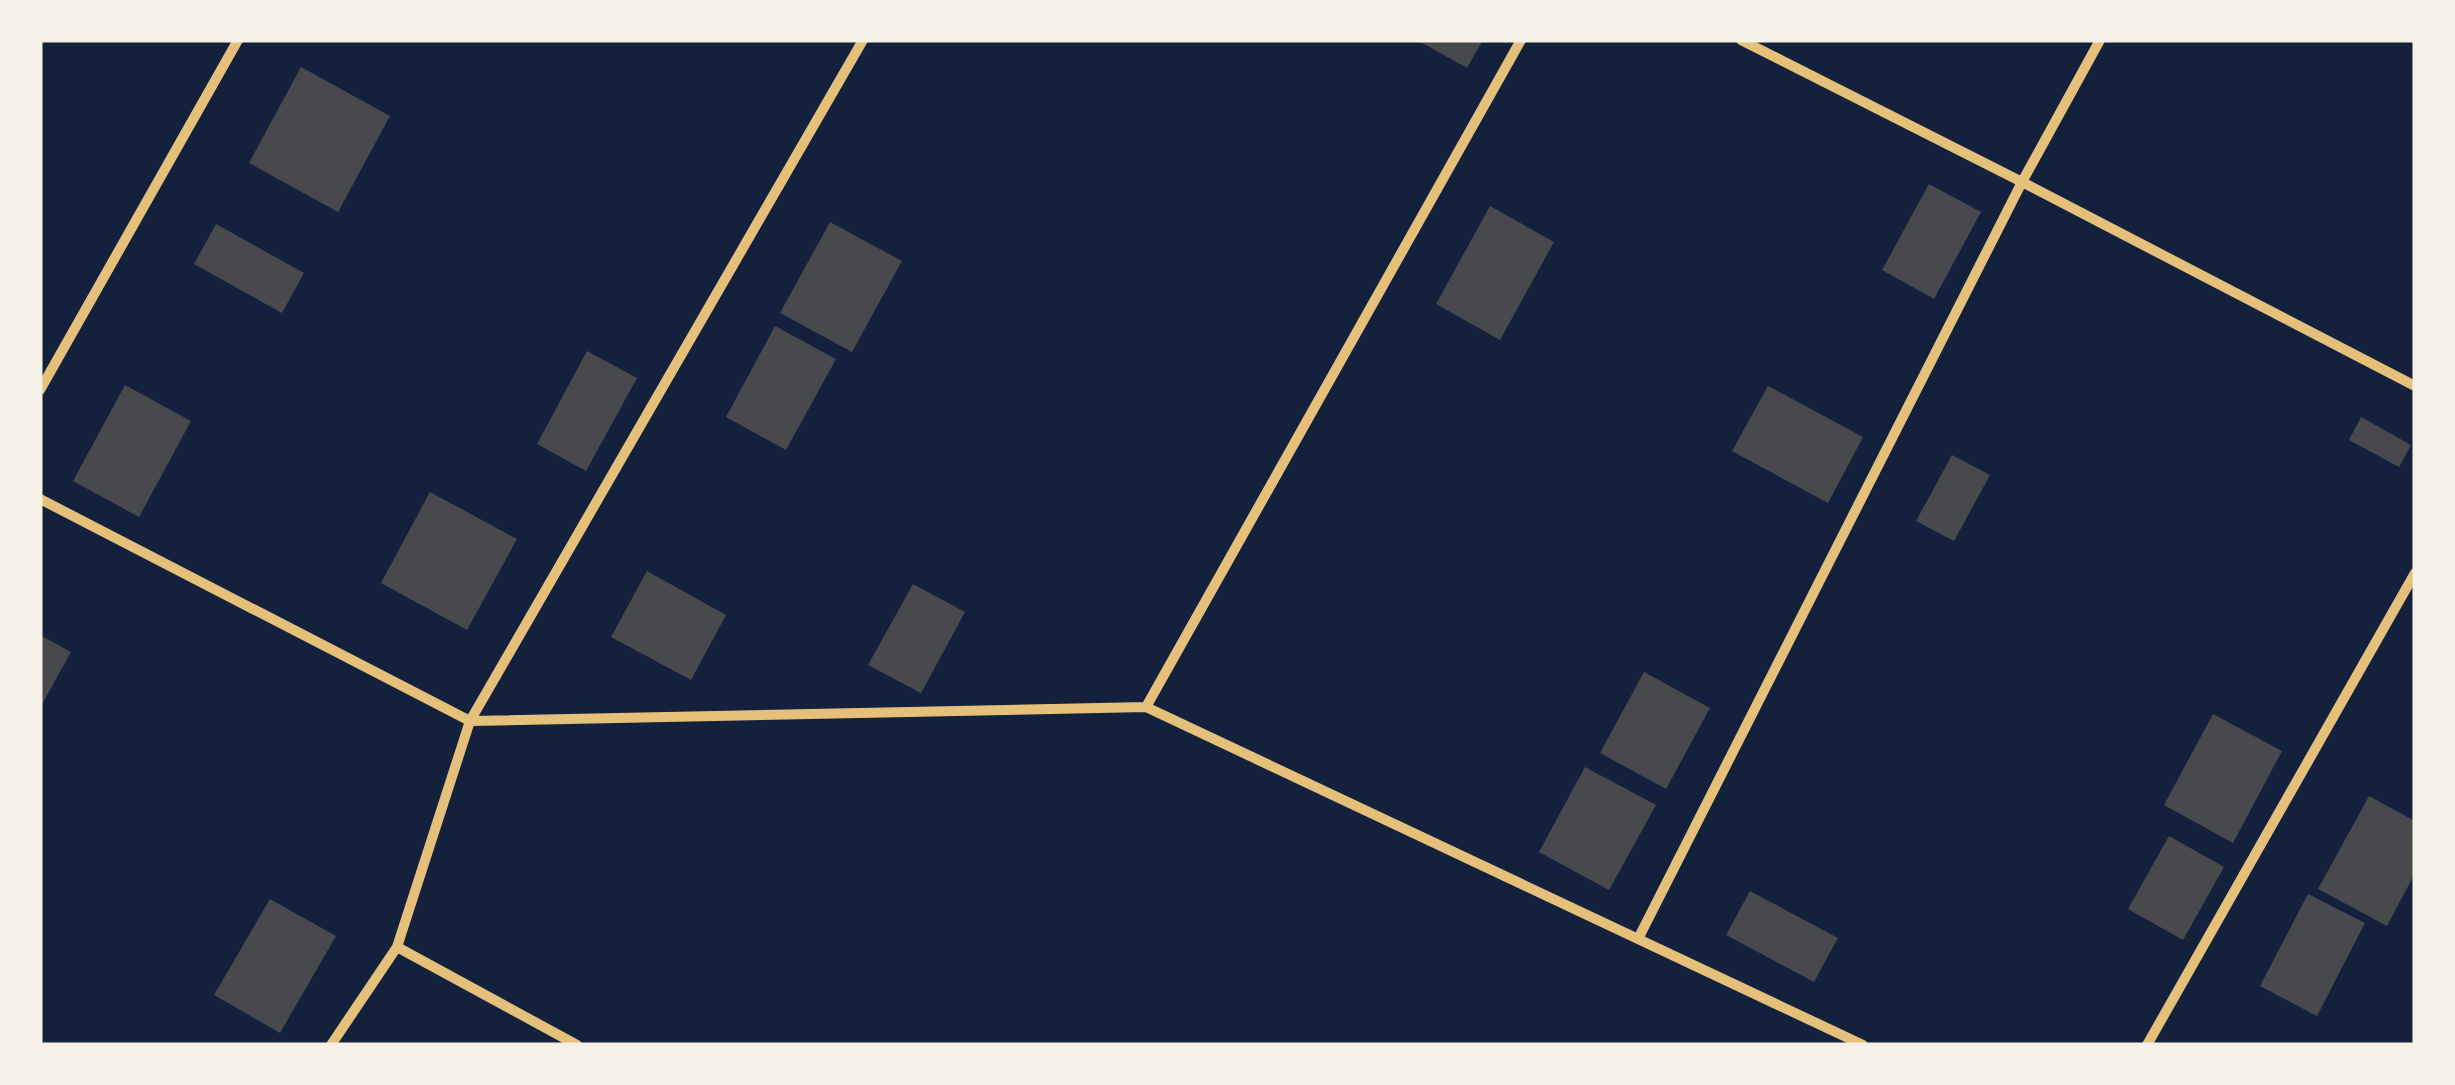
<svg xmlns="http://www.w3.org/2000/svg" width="2455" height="1085" viewBox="0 0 2455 1085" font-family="Inter,sans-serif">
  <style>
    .building { fill: #48494c }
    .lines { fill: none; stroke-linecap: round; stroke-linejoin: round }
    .minor { stroke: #e5c07b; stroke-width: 10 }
  </style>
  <rect width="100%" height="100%" fill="#14213d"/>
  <!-- building -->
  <path class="building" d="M 1417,40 L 1483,40 L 1467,68 Z
    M 301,67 L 390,116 L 338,212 L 249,163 Z
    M 1929,184 L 1981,212 L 1934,299 L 1882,270 Z
    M 1490,206 L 1554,242 L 1500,340 L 1436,304 Z
    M 830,222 L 902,261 L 852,352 L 780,313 Z
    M 216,224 L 304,273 L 282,313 L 194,264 Z
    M 775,326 L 836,359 L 786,450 L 726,417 Z
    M 587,351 L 637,378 L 586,471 L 537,444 Z
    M 125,385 L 191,421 L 139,517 L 73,481 Z
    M 1768,386 L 1863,437 L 1828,503 L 1732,451 Z
    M 2361,417 L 2411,445 L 2399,467 L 2349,440 Z
    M 1952,455 L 1990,475 L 1954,541 L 1916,521 Z
    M 430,492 L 517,539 L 467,630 L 381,583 Z
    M 647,571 L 726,615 L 691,680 L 611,637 Z
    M 913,584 L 965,612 L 921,693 L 868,665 Z
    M 40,635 L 71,652 L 40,708 Z
    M 1644,672 L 1710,708 L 1666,789 L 1600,753 Z
    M 2213,714 L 2282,751 L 2233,843 L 2164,805 Z
    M 1585,767 L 1656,805 L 1609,890 L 1539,852 Z
    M 2369,796 L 2415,821 L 2415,873 L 2387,926 L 2318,889 Z
    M 2169,836 L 2224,867 L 2183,940 L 2128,909 Z
    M 1750,891 L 1838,938 L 1814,982 L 1726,935 Z
    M 2308,894 L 2365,923 L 2317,1016 L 2260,986 Z
    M 270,899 L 336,936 L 280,1033 L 214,995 Z"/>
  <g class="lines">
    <!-- minor -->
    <path class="minor" d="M 1741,40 L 2022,182 L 2415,386
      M 40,390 L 238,40
      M 40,499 L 470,721 L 1146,707 L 1863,1045
      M 1146,707 L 1521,40
      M 1638,939 L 2022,182 L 2100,40
      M 397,947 L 577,1045
      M 331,1045 L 397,947 L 470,721 L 863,40
      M 2147,1045 L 2415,573"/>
  </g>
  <!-- border -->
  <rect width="2455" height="1085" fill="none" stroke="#f6f1e7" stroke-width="85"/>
</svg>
